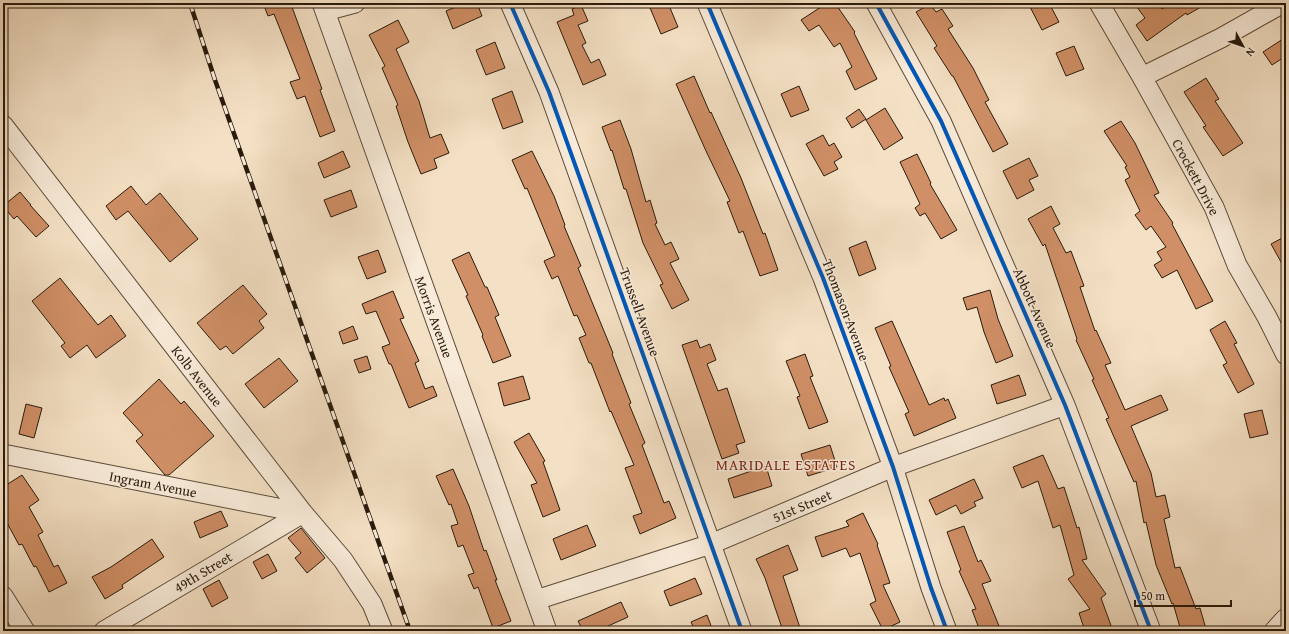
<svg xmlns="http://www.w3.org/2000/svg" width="1289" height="634" viewBox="0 0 1289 634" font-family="'Gentium Book Plus',serif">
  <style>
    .building { fill: #d08f66; stroke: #291b0c }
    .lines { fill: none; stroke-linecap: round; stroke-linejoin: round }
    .minor-casing { stroke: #5c4c3a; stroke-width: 21 }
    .minor { stroke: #f8ebd9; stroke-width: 19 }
    .rail-casing { stroke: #291b0c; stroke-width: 4.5 }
    .rail { stroke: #f8ebd9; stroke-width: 3; stroke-dasharray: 9; stroke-linecap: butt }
    .cycleway-casing { stroke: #f8ebd9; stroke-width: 6 }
    .cycleway { stroke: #0057b8; stroke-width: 4 }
    .labels { text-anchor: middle; stroke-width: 3; stroke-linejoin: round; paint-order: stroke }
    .street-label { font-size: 14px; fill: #291b0c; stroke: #f8ebd9 }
    .neighbourhood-label { font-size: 15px; letter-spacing: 1px; fill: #7a1f14; stroke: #f8ebd9 }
  </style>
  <rect width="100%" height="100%" fill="#f4e0c4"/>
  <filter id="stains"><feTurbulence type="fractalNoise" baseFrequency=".005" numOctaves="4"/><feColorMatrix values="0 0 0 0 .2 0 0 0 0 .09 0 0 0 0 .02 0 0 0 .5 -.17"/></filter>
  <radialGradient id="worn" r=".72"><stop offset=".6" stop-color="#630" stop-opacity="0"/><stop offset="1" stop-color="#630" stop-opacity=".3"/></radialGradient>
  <!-- building -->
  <path class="building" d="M 263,3 L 300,3 L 292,7 L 322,89 L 320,90 L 335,131 L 320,137 L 305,96 L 297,99 L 290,82 L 300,79 L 274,14 L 268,16 Z
    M 465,3 L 477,3 L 482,16 L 453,29 L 446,11 Z
    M 648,3 L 668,3 L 678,27 L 661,34 Z
    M 827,3 L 835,3 L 855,32 L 854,33 L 877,79 L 855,90 L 846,71 L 852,67 L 840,43 L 834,47 L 819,25 L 809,31 L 801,20 Z
    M 1028,3 L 1049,3 L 1059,22 L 1042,30 Z
    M 1134,3 L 1158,3 L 1162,9 L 1170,3 L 1208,3 L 1187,15 L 1186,13 L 1147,41 L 1136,25 L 1145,18 Z
    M 930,4 L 936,12 L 942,9 L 953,26 L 948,29 L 973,68 L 989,100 L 985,102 L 1008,144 L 993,152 L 953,76 L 952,76 L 934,48 L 937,46 L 916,12 Z
    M 581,5 L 588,21 L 578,25 L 586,43 L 582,45 L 591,63 L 599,59 L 606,75 L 583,85 L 557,22 L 574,15 L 572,9 Z
    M 398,20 L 409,42 L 396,49 L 419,101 L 430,138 L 441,134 L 449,153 L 434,159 L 437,168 L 421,174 L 408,142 L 396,106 L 398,105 L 382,68 L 385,66 L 369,35 Z
    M 1286,37 L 1286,56 L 1272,65 L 1263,52 Z
    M 495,42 L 505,68 L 486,75 L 476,50 Z
    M 1074,46 L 1084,69 L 1066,76 L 1056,53 Z
    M 694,76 L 710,113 L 711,112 L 741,178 L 763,234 L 765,233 L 778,270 L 760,276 L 743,231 L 739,233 L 727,202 L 730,201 L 706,151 L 676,84 Z
    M 1206,78 L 1219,99 L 1215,101 L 1243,143 L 1223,156 L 1203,127 L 1206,126 L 1184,92 Z
    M 799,86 L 809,110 L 791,117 L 781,94 Z
    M 512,91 L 523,122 L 503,129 L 492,99 Z
    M 885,108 L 903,138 L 884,150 L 866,120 Z
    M 859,109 L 866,119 L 852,128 L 846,118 Z
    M 620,120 L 631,149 L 646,202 L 650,200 L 657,223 L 655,224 L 665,245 L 671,242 L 679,259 L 670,263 L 689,300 L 672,309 L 660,285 L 663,284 L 643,243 L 626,189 L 624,189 L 612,150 L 611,151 L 602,127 Z
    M 1121,121 L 1135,143 L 1159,193 L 1154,195 L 1173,223 L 1172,224 L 1213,301 L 1196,309 L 1177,270 L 1162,278 L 1154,265 L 1162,260 L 1157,252 L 1166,247 L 1151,226 L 1146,230 L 1135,215 L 1140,211 L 1125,180 L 1130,177 L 1125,167 L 1127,166 L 1104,131 Z
    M 823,135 L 829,146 L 834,143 L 842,157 L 834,162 L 838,169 L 824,176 L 806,144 Z
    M 343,151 L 350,167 L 324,178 L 318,163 Z
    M 532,151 L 554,196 L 565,225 L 564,226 L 581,266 L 578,268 L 613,353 L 612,354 L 631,403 L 629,404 L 645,443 L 642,445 L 664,503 L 669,501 L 676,518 L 640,534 L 633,516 L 642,513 L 625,468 L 634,465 L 611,411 L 610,412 L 591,363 L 589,363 L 579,338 L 586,335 L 577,315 L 574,316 L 558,276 L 552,279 L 544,261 L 555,256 L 527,188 L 525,189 L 512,160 Z
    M 917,154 L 931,183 L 930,184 L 957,230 L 941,239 L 925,213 L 920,216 L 915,208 L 920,204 L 900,162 Z
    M 1029,158 L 1038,176 L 1029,180 L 1034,190 L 1017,199 L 1003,171 Z
    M 131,186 L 146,205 L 160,193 L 198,239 L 170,262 L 128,211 L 116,220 L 106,206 Z
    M 351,190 L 357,207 L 331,217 L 324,200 Z
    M 20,192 L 31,205 L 30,205 L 49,226 L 36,237 L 17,216 L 14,219 L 3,206 Z
    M 1051,206 L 1060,224 L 1053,228 L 1066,253 L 1071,251 L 1084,286 L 1080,287 L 1095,331 L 1096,330 L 1111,363 L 1105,365 L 1125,410 L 1161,395 L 1168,410 L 1131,426 L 1151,473 L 1156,497 L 1165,495 L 1170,517 L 1164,519 L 1175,568 L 1180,567 L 1196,609 L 1200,608 L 1206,629 L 1198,631 L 1181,631 L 1173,603 L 1172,604 L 1156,565 L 1146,522 L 1144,523 L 1136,481 L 1134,482 L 1106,419 L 1109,418 L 1092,380 L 1094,379 L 1076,340 L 1077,339 L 1045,244 L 1043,246 L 1028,219 Z
    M 1286,236 L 1286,271 L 1271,244 Z
    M 866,241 L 876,269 L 859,276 L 849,248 Z
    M 378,250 L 386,272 L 367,279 L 358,257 Z
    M 469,252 L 485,287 L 487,287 L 499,315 L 495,317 L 511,356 L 493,363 L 482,336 L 483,335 L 466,296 L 468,295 L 452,260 Z
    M 60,278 L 98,325 L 111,315 L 126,336 L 96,358 L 87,345 L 70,358 L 61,346 L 65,343 L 32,301 Z
    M 243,285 L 267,314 L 259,321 L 264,328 L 233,354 L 226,346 L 220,350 L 197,323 Z
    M 990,290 L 998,319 L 1013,356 L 996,363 L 984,332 L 977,307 L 967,310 L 963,298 Z
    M 393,291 L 404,318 L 400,319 L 419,361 L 415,363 L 425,389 L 433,386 L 437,396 L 409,408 L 391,364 L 389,364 L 382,347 L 390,344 L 376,311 L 366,314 L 362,304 Z
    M 892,321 L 929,405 L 944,398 L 945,401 L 948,399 L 956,418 L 914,436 L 905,414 L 909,412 L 889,367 L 891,366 L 875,328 Z
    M 1225,321 L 1237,343 L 1234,344 L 1254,384 L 1238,393 L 1223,365 L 1227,363 L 1210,330 Z
    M 353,326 L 358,339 L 343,344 L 339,332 Z
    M 697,340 L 700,348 L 710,344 L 716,360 L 707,364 L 718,391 L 727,388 L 745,442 L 736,445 L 739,453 L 722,459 L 682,345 Z
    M 805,354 L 813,376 L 810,377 L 828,422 L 809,429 L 797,397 L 800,396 L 786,361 Z
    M 367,356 L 371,369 L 359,373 L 354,360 Z
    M 279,358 L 298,381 L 264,408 L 245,384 Z
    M 1019,375 L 1026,395 L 997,404 L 991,385 Z
    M 523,376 L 530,399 L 504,406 L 498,383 Z
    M 159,379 L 181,404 L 184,401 L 214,436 L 169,475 L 165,475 L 136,441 L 143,435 L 123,413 Z
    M 26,404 L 42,408 L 34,438 L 19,434 Z
    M 1262,410 L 1268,434 L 1250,438 L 1244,414 Z
    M 529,433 L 545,461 L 543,462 L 560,510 L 543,517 L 531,485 L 537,483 L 514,442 Z
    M 830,445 L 837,467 L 808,476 L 801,454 Z
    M 1043,455 L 1058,489 L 1064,487 L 1077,528 L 1079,527 L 1087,559 L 1082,560 L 1106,594 L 1101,598 L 1113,631 L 1085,631 L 1079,613 L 1090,609 L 1068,579 L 1074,575 L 1060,525 L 1053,528 L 1038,481 L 1022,488 L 1013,467 Z
    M 766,466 L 772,486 L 734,498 L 728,479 Z
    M 453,469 L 469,506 L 484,551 L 486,550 L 497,580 L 495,580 L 511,621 L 493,628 L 478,587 L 474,589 L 468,575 L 474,573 L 463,545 L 458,547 L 451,526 L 458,524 L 451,504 L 449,505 L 436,476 Z
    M 22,475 L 39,500 L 29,507 L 43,532 L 38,535 L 54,567 L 58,565 L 67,583 L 49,592 L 36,566 L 34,567 L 22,544 L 19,545 L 6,521 L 3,523 L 3,487 Z
    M 974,479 L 983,498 L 974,502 L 976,506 L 961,514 L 956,505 L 936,515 L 929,500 Z
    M 221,511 L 228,526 L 200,538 L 194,522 Z
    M 863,513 L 878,544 L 877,545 L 890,583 L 883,585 L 900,622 L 883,630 L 870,604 L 876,601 L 860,553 L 850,557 L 846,548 L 822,557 L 815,537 L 849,526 L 846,521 Z
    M 587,525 L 596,546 L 561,560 L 553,539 Z
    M 964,526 L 978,562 L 981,560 L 991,581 L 982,584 L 1001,631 L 980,631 L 972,610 L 976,609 L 959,571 L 961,570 L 947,532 Z
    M 301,528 L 325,558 L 307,573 L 295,558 L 301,553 L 288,538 Z
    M 152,539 L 164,557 L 122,585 L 123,588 L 105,599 L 92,577 L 111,567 Z
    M 788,545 L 798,570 L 783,576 L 801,631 L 783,631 L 765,578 L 756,559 Z
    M 268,554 L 277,571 L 262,579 L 253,562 Z
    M 695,578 L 702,594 L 670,606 L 664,591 Z
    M 219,580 L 228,598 L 212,607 L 203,589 Z
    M 621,602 L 628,617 L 597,631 L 583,631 L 578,621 Z
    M 707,615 L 713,631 L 695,631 L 691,622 Z"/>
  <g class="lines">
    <!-- minor casing -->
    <g class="minor-casing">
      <path id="minor" d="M 322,3 L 547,631
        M 510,3 L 549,92 L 742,631
        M 707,3 L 823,278 L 893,467 L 931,588 L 947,631
        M 876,3 L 941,121 L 1065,405 L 1151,631
        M 1099,3 L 1142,77 L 1214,207 L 1237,265 L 1267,317 L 1286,355
        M 325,11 L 355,3
        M 1142,77 L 1221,38 L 1283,3
        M 3,125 L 303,513 L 343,560 L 372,604 L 383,631
        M 3,454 L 303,513
        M 3,596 L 25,631
        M 536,600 L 711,544 L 893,467 L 1065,405
        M 104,631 L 303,513
        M 1274,631 L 1286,618"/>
    </g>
    <!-- minor -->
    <use href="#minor" class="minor"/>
    <!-- rail casing -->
    <g class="rail-casing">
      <path id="rail" d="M 190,3 L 215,80 L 410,631"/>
    </g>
    <!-- rail -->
    <use href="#rail" class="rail"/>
    <!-- cycleway casing -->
    <g class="cycleway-casing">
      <path id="cycleway" d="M 510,3 L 549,92 L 742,631
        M 707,3 L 823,278 L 893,467 L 931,588 L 947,631
        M 876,3 L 941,121 L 1065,405 L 1151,631"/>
    </g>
    <!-- cycleway -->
    <use href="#cycleway" class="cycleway"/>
  </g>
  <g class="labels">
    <!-- street labels -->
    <g class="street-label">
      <text transform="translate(1196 177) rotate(62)" y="5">Crockett Drive</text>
      <text transform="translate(1035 308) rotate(66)" y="5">Abbott Avenue</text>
      <text transform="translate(846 310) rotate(69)" y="5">Thomason Avenue</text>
      <text transform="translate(640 312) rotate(70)" y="5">Trussell Avenue</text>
      <text transform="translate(434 317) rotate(70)" y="5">Morris Avenue</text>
      <text transform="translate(197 376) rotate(52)" y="5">Kolb Avenue</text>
      <text transform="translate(153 484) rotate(11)" y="5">Ingram Avenue</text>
      <text transform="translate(802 506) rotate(-23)" y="5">51st Street</text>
      <text transform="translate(203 572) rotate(-31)" y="5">49th Street</text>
    </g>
    <!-- neighbourhood labels -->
    <g class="neighbourhood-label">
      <text x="786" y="470">MARIDALE ESTATES</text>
    </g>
  </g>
  <!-- margin -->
  <rect width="1289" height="634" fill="none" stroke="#f4e0c4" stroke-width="16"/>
  <rect x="4" y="4" width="1281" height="626" fill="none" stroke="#291b0c" stroke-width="2"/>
  <rect x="8" y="8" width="1273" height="618" fill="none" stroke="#291b0c"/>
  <!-- north arrow -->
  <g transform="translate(1243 46) rotate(130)" stroke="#f8ebd9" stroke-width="3" paint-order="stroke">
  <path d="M0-3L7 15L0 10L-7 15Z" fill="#291b0c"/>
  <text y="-6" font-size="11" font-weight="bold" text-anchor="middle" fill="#291b0c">N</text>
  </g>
  <!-- scale -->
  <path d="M1135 600v6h96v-6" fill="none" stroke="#291b0c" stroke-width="2"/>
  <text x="1141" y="600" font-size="12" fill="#291b0c" stroke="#f8ebd9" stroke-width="3" paint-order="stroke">50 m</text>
  <rect width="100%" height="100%" filter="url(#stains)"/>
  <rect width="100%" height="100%" fill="url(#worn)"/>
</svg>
